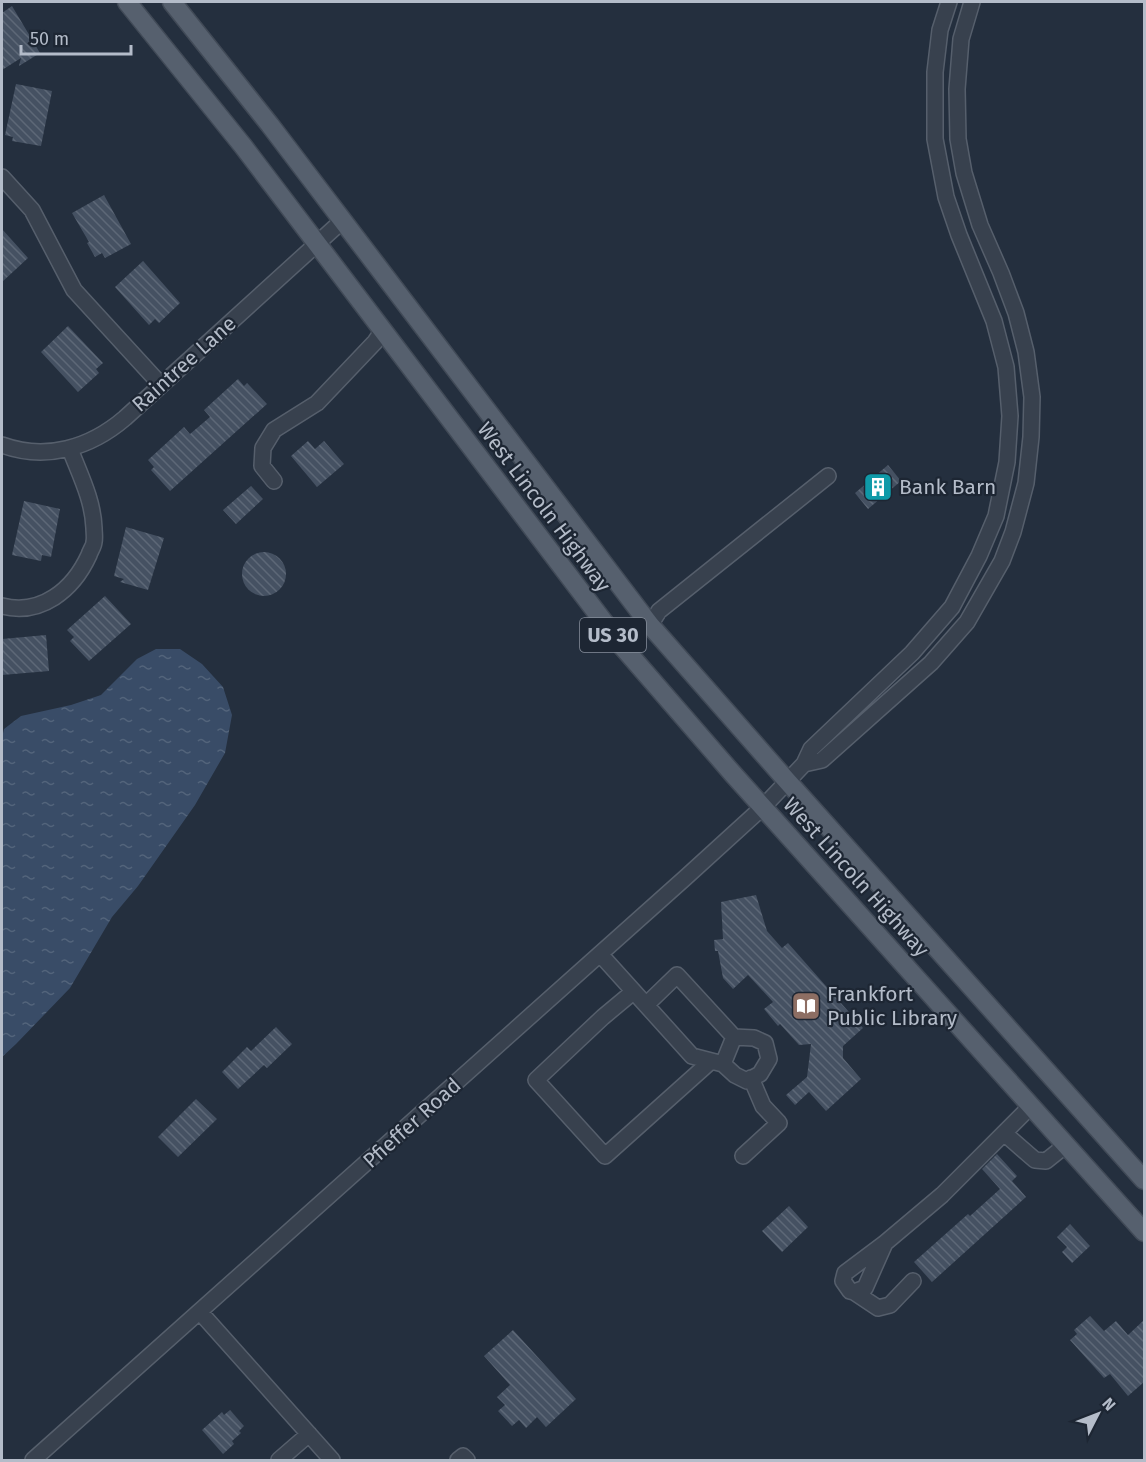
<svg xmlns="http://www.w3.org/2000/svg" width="1146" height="1462" viewBox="0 0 1146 1462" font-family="'Fira Sans',sans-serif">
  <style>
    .water { fill: url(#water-ripples) }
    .building { fill: url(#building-back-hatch) }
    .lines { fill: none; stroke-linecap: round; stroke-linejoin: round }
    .minor-casing { stroke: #565f6c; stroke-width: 18 }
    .major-casing { stroke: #414a57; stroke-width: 21 }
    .minor { stroke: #38414e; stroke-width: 15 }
    .major { stroke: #56606e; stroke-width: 18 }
    .labels { text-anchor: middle; stroke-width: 4.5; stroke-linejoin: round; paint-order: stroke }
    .shield { fill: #1d2633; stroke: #878f9c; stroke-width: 1.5 }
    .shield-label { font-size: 20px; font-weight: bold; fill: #b4bcc9 }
    .street-label { font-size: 21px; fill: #b4bcc9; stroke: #1d2633 }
    .poi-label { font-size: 21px; fill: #b4bcc9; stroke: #1d2633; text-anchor: start }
  </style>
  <defs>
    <pattern id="water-ripples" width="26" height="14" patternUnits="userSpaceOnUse" patternTransform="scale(1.5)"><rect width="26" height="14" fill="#394c67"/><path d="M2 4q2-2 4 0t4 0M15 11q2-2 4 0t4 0" fill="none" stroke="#53647b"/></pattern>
    <pattern id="building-back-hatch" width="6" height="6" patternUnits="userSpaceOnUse" patternTransform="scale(1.5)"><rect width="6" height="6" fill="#455162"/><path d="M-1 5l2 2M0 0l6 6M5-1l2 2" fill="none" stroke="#5d6877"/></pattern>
  </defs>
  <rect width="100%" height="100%" fill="#242f3e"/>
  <!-- water -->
  <path class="water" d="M 156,649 L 180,649 L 202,664 L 223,687 L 232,715 L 225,753 L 195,805 L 138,886 L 112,917 L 70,988 L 16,1044 L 2,1057 L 2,738 L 4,729 L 21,716 L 71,705 L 101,695 L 137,659 Z"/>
  <!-- building -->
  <path class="building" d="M 12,6 L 40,53 L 19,66 L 21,58 L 2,70 L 2,13 Z
    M 16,84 L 52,91 L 41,146 L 12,141 L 13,137 L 5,135 Z
    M 104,195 L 131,244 L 105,258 L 102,253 L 95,257 L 87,243 L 89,242 L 72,213 Z
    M 2,229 L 28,258 L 2,282 Z
    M 143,261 L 180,303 L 159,323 L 155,319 L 149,325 L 115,287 Z
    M 68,326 L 103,363 L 96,369 L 99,373 L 78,392 L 41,352 Z
    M 238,379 L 244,386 L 247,383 L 267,404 L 170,491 L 151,470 L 154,467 L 148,460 L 184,427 L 190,434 L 210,417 L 204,410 Z
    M 308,441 L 315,449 L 324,441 L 344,464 L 317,487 L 291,456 Z
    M 888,465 L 901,481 L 868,509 L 855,493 Z
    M 251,486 L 263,499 L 236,524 L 223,510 Z
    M 24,501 L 60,509 L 51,557 L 42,555 L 41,561 L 12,555 Z
    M 126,527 L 164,538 L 148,590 L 120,582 L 124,579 L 114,576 Z
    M242 574a22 22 0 1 1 44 0a22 22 0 1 1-44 0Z
    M 105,596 L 131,624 L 89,661 L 70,641 L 74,637 L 67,630 Z
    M 46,635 L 49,671 L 2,675 L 2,639 Z
    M 756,895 L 767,931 L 782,948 L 788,943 L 863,1028 L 843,1046 L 843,1058 L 861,1079 L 826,1111 L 809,1092 L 795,1105 L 786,1095 L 807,1077 L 811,1044 L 799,1045 L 780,1024 L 778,1026 L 764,1009 L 773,1002 L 748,975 L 733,989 L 723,978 L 718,951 L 715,951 L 714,940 L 723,939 L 721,902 Z
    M 276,1027 L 292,1044 L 267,1068 L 264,1065 L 238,1089 L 222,1072 L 247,1047 L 251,1051 Z
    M 196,1099 L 217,1119 L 178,1157 L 158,1137 Z
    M 997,1154 L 1017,1176 L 1012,1181 L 1026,1197 L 932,1282 L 914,1262 L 968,1214 L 970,1216 L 1000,1189 L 982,1169 Z
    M 789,1206 L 808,1227 L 782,1252 L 762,1231 Z
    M 1070,1224 L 1090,1246 L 1072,1263 L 1062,1252 L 1067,1247 L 1057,1237 Z
    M 1090,1316 L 1104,1331 L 1116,1321 L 1128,1335 L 1144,1320 L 1144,1382 L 1128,1396 L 1110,1374 L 1104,1378 L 1070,1340 L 1077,1334 L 1074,1330 Z
    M 513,1330 L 576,1399 L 546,1427 L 537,1417 L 526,1428 L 519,1420 L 512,1426 L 498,1411 L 505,1405 L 497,1397 L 510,1385 L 484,1356 Z
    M 230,1410 L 244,1426 L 239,1431 L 241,1433 L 232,1441 L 234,1444 L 223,1454 L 202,1430 L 222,1412 L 224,1415 Z"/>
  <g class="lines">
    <!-- minor casing -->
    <g class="minor-casing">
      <path id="minor" d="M 949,2 L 940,30 L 935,72 L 935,139 L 946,197 L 959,235 L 994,321 L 1006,367 L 1010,416 L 1007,462 L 996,516 L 979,556 L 952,607 L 912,653 L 811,749 L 804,764 L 822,760 L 931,663 L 967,622 L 1002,561 L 1013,532 L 1026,483 L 1031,437 L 1032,397 L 1026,352 L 1016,313 L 1001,273 L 980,225 L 964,173 L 958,139 L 957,89 L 961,39 L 972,2
        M 2,177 L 32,210 L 74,290 L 161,385
        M 2,445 C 46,461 90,448 125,418 L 342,221
        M 274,481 L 262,466 L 263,448 L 274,430 L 317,403 L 375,342 L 383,330
        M 2,606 C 41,616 73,590 89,555 C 90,551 94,546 94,542 C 95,538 94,532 94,528 C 93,500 80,475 70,449
        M 650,625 L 659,611 L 828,476
        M 600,954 L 692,1056 L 723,1064 L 735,1075 L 747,1081 L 760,1074 L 769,1059 L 765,1043 L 754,1038 L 734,1037 L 677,975 L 646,1005
        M 633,992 L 603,1017 L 536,1080 L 605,1156 L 710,1062
        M 723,1064 L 734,1037
        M 1004,1133 L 1035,1160 L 1046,1161 L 1066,1145
        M 743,1156 L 779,1123 L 763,1106 L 751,1078
        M 885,1243 L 865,1288 L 854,1292 L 850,1291 L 843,1281 L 845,1273 L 885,1243 L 942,1195 L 1031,1106
        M 854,1292 L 878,1308 L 890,1305 L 913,1281
        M 200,1312 L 332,1460
        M 33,1460 L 685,878 L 763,807 L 804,764
        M 279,1460 L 309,1434
        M 458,1460 L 463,1456 L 467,1460"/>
    </g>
    <!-- major casing -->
    <g class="major-casing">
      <path id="major" d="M 127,2 L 243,146 L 622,646 L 733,774 L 1144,1232
        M 172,2 L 270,125 L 650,625 L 788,782 L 1144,1180"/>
    </g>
    <!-- minor -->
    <use href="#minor" class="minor"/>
    <!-- major -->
    <use href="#major" class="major"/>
  </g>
  <!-- icons -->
  <defs>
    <g id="building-square" transform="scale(1.5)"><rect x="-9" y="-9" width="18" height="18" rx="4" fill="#0f9aa8" stroke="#1d2633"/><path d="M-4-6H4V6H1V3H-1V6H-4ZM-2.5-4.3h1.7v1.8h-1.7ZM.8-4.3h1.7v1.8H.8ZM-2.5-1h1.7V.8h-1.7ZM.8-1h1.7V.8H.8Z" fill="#fff"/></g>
    <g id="library-square" transform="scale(1.5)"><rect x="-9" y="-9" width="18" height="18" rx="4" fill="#8d6e63" stroke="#1d2633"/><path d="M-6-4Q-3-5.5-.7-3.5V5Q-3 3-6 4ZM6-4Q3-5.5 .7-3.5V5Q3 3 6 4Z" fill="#fff"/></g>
  </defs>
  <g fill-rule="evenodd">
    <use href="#building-square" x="878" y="487"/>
    <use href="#library-square" x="806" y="1006"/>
  </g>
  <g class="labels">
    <!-- shield labels -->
    <rect class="shield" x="580" y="618" width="66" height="34" rx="4.5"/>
    <g class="shield-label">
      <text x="613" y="642">US 30</text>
    </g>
    <!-- street labels -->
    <g class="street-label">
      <text transform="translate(184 364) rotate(-42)" y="7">Raintree Lane</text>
      <text transform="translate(544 507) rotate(53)" y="7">West Lincoln Highway</text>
      <text transform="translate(856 877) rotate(48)" y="7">West Lincoln Highway</text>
      <text transform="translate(412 1123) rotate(-42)" y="7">Pfieffer Road</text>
    </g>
    <!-- poi labels -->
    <g class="poi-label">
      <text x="899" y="494">Bank Barn</text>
      <text x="827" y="1001">Frankfort<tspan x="827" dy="24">Public Library</tspan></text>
    </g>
  </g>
  <!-- border -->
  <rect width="1146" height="1462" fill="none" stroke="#b4bcc9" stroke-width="6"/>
  <!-- north arrow -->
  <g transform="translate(1098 1414) rotate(48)" stroke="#1d2633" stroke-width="4.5" paint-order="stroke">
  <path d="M0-4.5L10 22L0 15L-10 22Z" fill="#b4bcc9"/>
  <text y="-9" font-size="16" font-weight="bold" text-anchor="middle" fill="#b4bcc9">N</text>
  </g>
  <!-- scale -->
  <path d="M21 45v9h110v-9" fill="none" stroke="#b4bcc9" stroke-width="3"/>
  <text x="30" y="45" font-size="18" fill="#b4bcc9" stroke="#1d2633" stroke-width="4.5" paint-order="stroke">50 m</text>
</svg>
